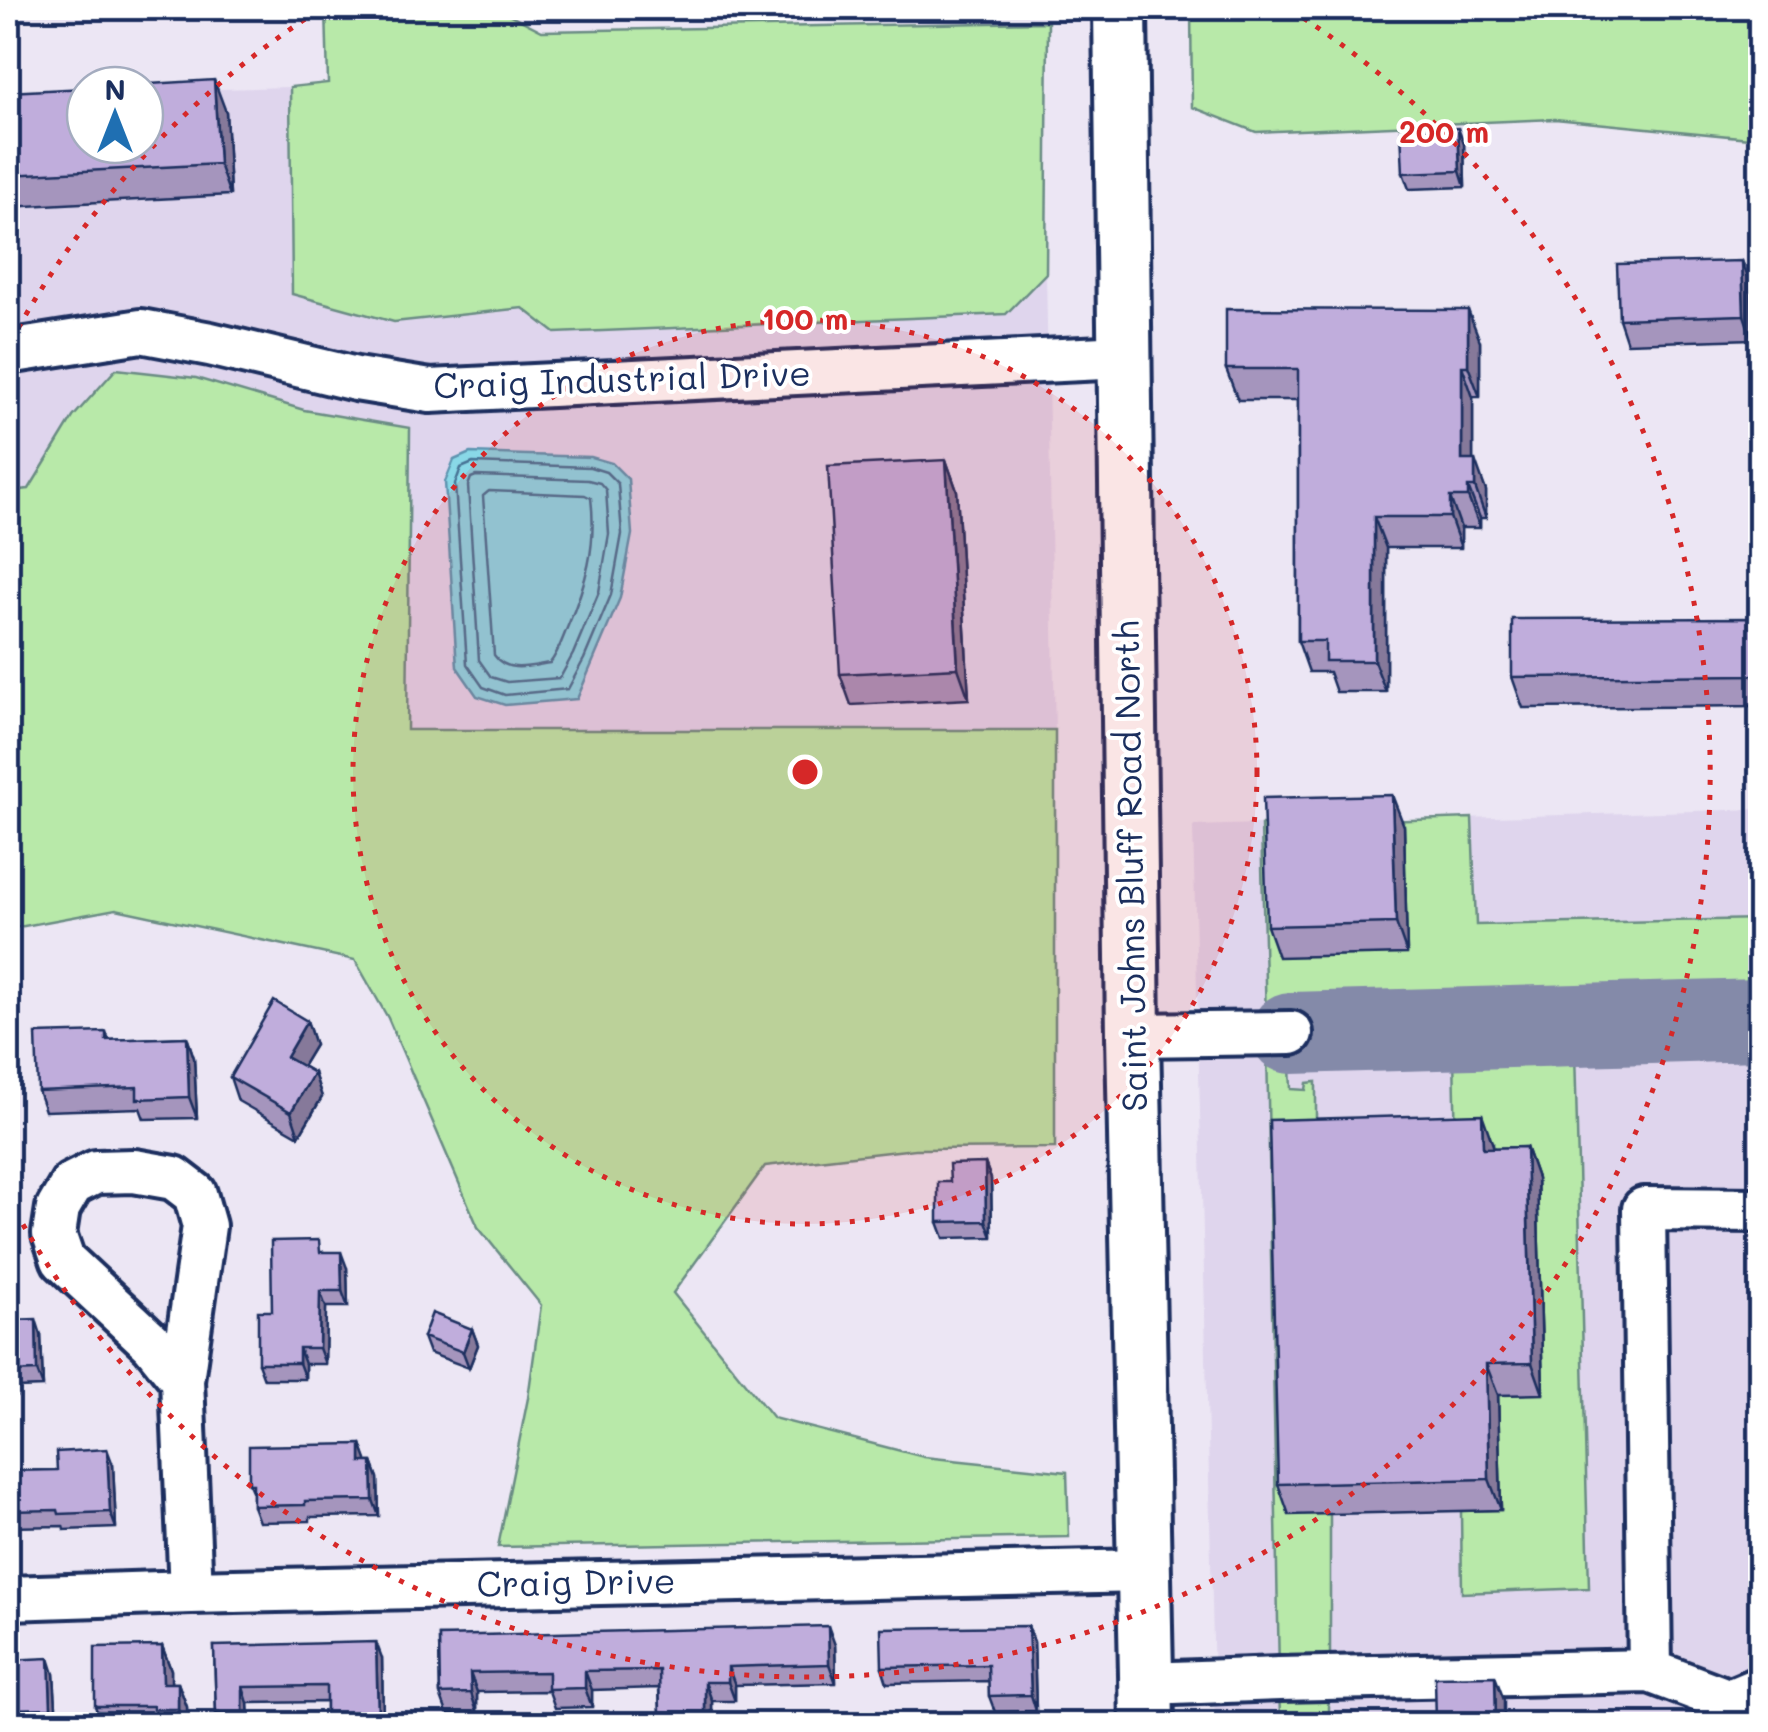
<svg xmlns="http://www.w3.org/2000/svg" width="1768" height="1732" viewBox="0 0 1768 1732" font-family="Mali,sans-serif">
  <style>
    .built { fill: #dfd5ed }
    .green { fill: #b8e9a9; stroke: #6a8c84; stroke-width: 2.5 }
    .water { fill: #89d8e7; stroke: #5d94b0; stroke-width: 2.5 }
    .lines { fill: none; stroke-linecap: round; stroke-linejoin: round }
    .shore { stroke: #477395; stroke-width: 2.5 }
    .taxiway { stroke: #848aa9; stroke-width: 82 }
    .minor-casing { stroke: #1b2f5e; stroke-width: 50 }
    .major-casing { stroke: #1b2f5e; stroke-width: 60 }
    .minor { stroke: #fff; stroke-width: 42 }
    .major { stroke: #fff; stroke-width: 52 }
    .wall { fill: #a595bd; stroke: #1b2f5e; stroke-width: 2.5 }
    .shaded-wall { fill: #86799a; stroke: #1b2f5e; stroke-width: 2.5 }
    .building { fill: #c0addc; stroke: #1b2f5e; stroke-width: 2.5 }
    .ring { fill: none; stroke: #d62828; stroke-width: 5; stroke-dasharray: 5 10 }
    .labels { text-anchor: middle; stroke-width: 8; stroke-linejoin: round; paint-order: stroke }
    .street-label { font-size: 35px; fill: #1b2f5e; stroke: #fff }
    .centre { fill: #d62828; stroke: #fff; stroke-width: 5 }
    .ring-label { font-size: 30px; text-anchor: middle; font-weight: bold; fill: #d62828; stroke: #fff; stroke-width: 8; stroke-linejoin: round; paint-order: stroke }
  </style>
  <rect width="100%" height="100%" fill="#ece6f4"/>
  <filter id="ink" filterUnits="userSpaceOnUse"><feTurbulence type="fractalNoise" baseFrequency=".01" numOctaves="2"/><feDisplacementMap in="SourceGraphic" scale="20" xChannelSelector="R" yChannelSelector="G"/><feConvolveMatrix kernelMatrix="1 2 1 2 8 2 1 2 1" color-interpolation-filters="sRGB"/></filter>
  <g filter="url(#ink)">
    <!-- built -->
    <path class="built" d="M 290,87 L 292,294 L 394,322 L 523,308 L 1005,314 L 1046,273 L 1055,730 L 407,730 L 410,429 L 304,410 L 73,417 L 28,489 L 8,491 L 8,95 L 85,145 L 145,145 L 145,91 Z
      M 1760,809 L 1760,1724 L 1215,1724 L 1193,826 Z"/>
    <!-- green -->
    <path class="green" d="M 326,8 L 497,8 L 542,31 L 1048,22 L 1046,273 L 1006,314 L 555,333 L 523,308 L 394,322 L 292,294 L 290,87 L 328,83 Z
      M 1191,8 L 1760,8 L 1760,139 L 1555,119 L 1256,132 L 1192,107 Z
      M 116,369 L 196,378 L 304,410 L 410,428 L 407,730 L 1055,730 L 1055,1148 L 915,1149 L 765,1166 L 673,1293 L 773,1418 L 924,1457 L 1067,1472 L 1069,1537 L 498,1547 L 528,1398 L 541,1305 L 478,1227 L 388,1018 L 355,960 L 116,909 L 8,929 L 8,491 L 29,489 L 73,417 Z
      M 1472,818 L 1476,925 L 1760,919 L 1760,996 L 1311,1008 L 1303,1018 L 1266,1021 L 1261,825 Z
      M 1292,1045 L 1304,1059 L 1303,1066 L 1290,1066 L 1291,1089 L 1306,1090 L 1307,1083 L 1316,1082 L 1316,1150 L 1289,1514 L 1330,1514 L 1330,1654 L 1322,1664 L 1320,1688 L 1329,1706 L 1329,1724 L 1280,1724 L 1267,1047 Z
      M 1575,1051 L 1589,1588 L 1462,1593 L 1461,1511 L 1501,1510 L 1498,1395 L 1543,1393 L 1537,1179 L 1456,1146 L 1454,1055 Z"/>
    <!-- water -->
    <path class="water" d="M 470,453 L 591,457 L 612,463 L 628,479 L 632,534 L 620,598 L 577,699 L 505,705 L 477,696 L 457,667 L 445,482 L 454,460 Z"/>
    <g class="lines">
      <!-- shore -->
      <path class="shore" d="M 473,463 L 590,467 L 606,472 L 618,484 L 622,534 L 611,595 L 584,659 L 568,689 L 505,695 L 483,687 L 467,664 L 455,484 L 461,468 Z
        M 476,476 L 588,480 L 600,483 L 606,490 L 609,534 L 599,592 L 573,654 L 560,678 L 507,682 L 491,677 L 479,660 L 468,486 L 471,478 Z
        M 489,491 L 585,495 L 591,498 C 597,547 586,584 567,628 C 562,640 558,653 550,663 C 530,666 507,674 494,655 L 483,496 Z"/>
      <!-- taxiway -->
      <path class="taxiway" d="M 1291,1033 L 1760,1020"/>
      <!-- minor casing -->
      <g class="minor-casing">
        <path id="minor" d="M 8,352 L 141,331 L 210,344 L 356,379 L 430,391 L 1124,357
          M 1133,1035 L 1291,1033
          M 182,1380 L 153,1344 L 63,1260 L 54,1234 L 58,1208 L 72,1184 L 96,1172 L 134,1171 L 174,1178 L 195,1194 L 204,1226 L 182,1380 L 191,1592
          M 8,1598 L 191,1592 L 1145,1571
          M 1650,1671 L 1644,1209 L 1760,1210
          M 1147,1684 L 1279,1679 L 1650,1671 L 1729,1701 L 1760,1688"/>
      </g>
      <!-- major casing -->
      <g class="major-casing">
        <path id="major" d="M 1120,8 L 1133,1035 L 1147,1724"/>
      </g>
      <!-- minor -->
      <use href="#minor" class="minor"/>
      <!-- major -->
      <use href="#major" class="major"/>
    </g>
    <!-- wall -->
    <path class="wall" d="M 8,92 L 226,112 L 230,195 L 8,207 Z
      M 1464,144 L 1465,187 L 1409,189 L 1403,173 Z
      M 1742,261 L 1751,284 L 1752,339 L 1627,343 L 1619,319 Z
      M 1480,341 L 1480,397 L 1473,397 L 1473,460 L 1486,491 L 1486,518 L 1480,518 L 1480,528 L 1461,528 L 1461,548 L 1386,548 L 1386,692 L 1336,692 L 1329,672 L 1309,672 L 1298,641 L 1298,400 L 1238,400 L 1226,369 Z
      M 946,460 L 957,491 L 969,699 L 851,705 L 840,674 Z
      M 1760,618 L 1760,706 L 1523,708 L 1512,677 Z
      M 1404,826 L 1407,954 L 1278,957 L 1267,926 Z
      M 307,1021 L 315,1045 L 302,1066 L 314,1073 L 322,1097 L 299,1136 L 238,1101 L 230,1077 Z
      M 106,1032 L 109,1040 L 187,1037 L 194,1058 L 197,1118 L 144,1119 L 140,1108 L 45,1111 L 38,1091 Z
      M 1493,1145 L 1493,1148 L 1526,1147 L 1537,1178 L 1543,1394 L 1498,1395 L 1501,1510 L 1289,1515 L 1278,1484 Z
      M 985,1163 L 991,1179 L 992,1237 L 944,1238 L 938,1222 L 950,1182 Z
      M 324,1252 L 347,1268 L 348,1307 L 326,1307 L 325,1364 L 305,1364 L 305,1379 L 264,1379 L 258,1363 L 272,1311 Z
      M 8,1320 L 41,1335 L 43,1387 L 16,1388 L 16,1397 L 8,1398 Z
      M 472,1329 L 478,1345 L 469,1368 L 429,1353 L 423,1337 Z
      M 361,1444 L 367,1462 L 372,1462 L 378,1478 L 379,1516 L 310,1517 L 310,1521 L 259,1522 L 253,1506 L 253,1493 L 249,1484 Z
      M 113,1465 L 116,1528 L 64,1530 L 63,1526 L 8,1527 L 8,1471 L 57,1470 Z
      M 1028,1626 L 1034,1642 L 1036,1711 L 995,1712 L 989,1696 L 989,1681 L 887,1683 L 882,1667 Z
      M 439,1636 L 835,1645 L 836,1683 L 735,1685 L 735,1701 L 712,1701 L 712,1724 L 664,1724 L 660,1712 L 659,1688 L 592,1690 L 592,1707 L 555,1708 L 549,1691 L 477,1692 L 477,1712 L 447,1713 L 440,1694 Z
      M 162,1646 L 171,1670 L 171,1683 L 178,1683 L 187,1707 L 187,1724 L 102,1724 L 95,1706 Z
      M 214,1646 L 382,1658 L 383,1724 L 329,1724 L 326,1719 L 326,1702 L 248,1703 L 249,1724 L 220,1724 L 216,1713 Z
      M 8,1660 L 54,1674 L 57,1724 L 8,1724 Z"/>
    <!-- shaded-wall -->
    <path class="shaded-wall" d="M 214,80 L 226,112 L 230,195 L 219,164 Z
      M 1458,128 L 1464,144 L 1465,187 L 1460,171 Z
      M 1742,261 L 1751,284 L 1752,339 L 1744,315 Z
      M 1468,310 L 1480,341 L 1480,397 L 1468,366 Z
      M 1462,366 L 1473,397 L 1473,487 L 1462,460 Z
      M 946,460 L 957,491 L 969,699 L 958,668 Z
      M 1475,460 L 1486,491 L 1486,518 L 1475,487 Z
      M 1468,487 L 1480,518 L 1480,528 L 1468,497 Z
      M 1450,497 L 1461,528 L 1461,548 L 1450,517 Z
      M 1374,517 L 1386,548 L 1386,692 L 1374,661 Z
      M 1392,795 L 1404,826 L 1407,954 L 1396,923 Z
      M 307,1021 L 315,1045 L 294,1080 L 286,1057 Z
      M 187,1037 L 194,1058 L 197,1118 L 189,1097 Z
      M 314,1073 L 322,1097 L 299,1136 L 291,1112 Z
      M 1482,1114 L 1493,1145 L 1494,1179 L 1483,1148 Z
      M 1526,1147 L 1537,1178 L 1543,1394 L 1532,1363 Z
      M 985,1163 L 991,1179 L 992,1237 L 986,1221 Z
      M 341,1252 L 347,1268 L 348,1307 L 342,1291 Z
      M 320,1291 L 326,1307 L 325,1364 L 319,1348 Z
      M 36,1319 L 41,1335 L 43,1387 L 37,1371 Z
      M 472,1329 L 478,1345 L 469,1368 L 463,1352 Z
      M 299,1348 L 305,1364 L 305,1379 L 299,1363 Z
      M 1486,1364 L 1498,1395 L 1501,1510 L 1489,1479 Z
      M 10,1372 L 16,1388 L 16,1397 L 10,1381 Z
      M 361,1444 L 367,1460 L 367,1478 L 361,1462 Z
      M 107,1449 L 113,1465 L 116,1528 L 110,1512 Z
      M 372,1462 L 378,1478 L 379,1516 L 373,1500 Z
      M 828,1626 L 835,1645 L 836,1683 L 829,1664 Z
      M 1028,1626 L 1034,1642 L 1036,1711 L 1031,1695 Z
      M 376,1642 L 382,1658 L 383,1724 L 380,1724 L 378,1718 Z
      M 162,1646 L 171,1670 L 171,1707 L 163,1683 Z
      M 49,1658 L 54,1674 L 57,1724 L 51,1708 Z
      M 728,1667 L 735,1685 L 735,1701 L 728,1682 Z
      M 585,1671 L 592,1690 L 592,1707 L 585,1688 Z
      M 470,1673 L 477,1692 L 477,1712 L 471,1693 Z
      M 1495,1676 L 1504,1700 L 1504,1724 L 1496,1724 Z
      M 705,1682 L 712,1701 L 712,1724 L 709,1724 L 705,1712 Z
      M 178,1683 L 187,1707 L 187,1724 L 184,1724 L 178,1709 Z
      M 243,1687 L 248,1703 L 249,1724 L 243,1712 Z"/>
    <!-- building -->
    <path class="building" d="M 214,80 L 219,164 L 8,175 L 8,92 L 85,88 L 85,145 L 145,145 L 145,85 L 133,85 Z
      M 1458,128 L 1460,171 L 1403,173 L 1401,130 Z
      M 1742,261 L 1744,315 L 1619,319 L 1617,264 Z
      M 1226,309 L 1468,310 L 1468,366 L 1462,366 L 1462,460 L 1475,460 L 1475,487 L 1468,487 L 1468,497 L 1450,497 L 1450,517 L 1374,517 L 1374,661 L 1325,661 L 1325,641 L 1298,641 L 1298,369 L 1226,369 Z
      M 946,460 L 958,668 L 840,674 L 828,466 Z
      M 1760,618 L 1760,675 L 1512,677 L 1512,619 Z
      M 1392,795 L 1396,923 L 1267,926 L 1263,798 Z
      M 274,1001 L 307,1021 L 286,1057 L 314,1073 L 291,1112 L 230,1077 Z
      M 106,1032 L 106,1040 L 187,1037 L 189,1097 L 137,1099 L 137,1087 L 38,1091 L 36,1034 Z
      M 1482,1114 L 1483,1148 L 1526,1147 L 1532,1363 L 1486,1364 L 1489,1479 L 1278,1484 L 1269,1120 Z
      M 985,1163 L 986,1221 L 938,1222 L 938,1182 L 950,1182 L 949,1164 Z
      M 319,1240 L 320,1252 L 341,1252 L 342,1291 L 320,1291 L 319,1348 L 299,1348 L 299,1363 L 258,1363 L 258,1311 L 272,1311 L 271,1241 Z
      M 432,1313 L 472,1329 L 463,1352 L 423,1337 Z
      M 36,1319 L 37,1371 L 10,1372 L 10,1381 L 8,1382 L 8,1320 Z
      M 361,1444 L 361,1462 L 372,1462 L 373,1500 L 305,1501 L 305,1505 L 253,1506 L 253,1484 L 249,1484 L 249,1446 Z
      M 107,1449 L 110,1512 L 59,1514 L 58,1510 L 8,1511 L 8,1471 L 57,1470 L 56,1452 Z
      M 828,1626 L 829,1664 L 728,1667 L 728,1682 L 705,1682 L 705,1712 L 660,1712 L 659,1670 L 585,1671 L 585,1688 L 548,1689 L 548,1672 L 470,1673 L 471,1693 L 440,1694 L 439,1636 Z
      M 1028,1626 L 1031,1695 L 989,1696 L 988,1665 L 882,1667 L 881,1628 Z
      M 376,1642 L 378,1718 L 326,1719 L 326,1686 L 243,1687 L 243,1712 L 216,1713 L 214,1646 Z
      M 162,1646 L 163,1683 L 178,1683 L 178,1709 L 153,1709 L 153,1706 L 95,1706 L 95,1647 Z
      M 49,1658 L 51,1708 L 8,1709 L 8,1660 Z
      M 1495,1676 L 1496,1724 L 1436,1724 L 1435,1677 Z"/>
  </g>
  <!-- distance rings -->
  <circle cx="805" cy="772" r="452" fill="#d62828" fill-opacity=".12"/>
  <g class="ring">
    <circle cx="805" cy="772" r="452"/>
    <path d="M11 341A904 904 0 0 1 319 10M1291 10A904 904 0 1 1 11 1203"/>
  </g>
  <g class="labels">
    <!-- street labels -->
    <g class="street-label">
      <text transform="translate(622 380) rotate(-2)" y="12">Craig Industrial Drive</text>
      <text transform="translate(1131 866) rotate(-91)" y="12">Saint Johns Bluff Road North</text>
      <text transform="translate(576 1583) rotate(-1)" y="12">Craig Drive</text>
    </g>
  </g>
  <circle cx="805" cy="772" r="15" class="centre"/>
  <g class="ring-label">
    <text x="1444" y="143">200 m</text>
    <text x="805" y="330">100 m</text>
  </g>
  <!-- margin -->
  <rect width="1768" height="1732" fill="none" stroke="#fff" stroke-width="40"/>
  <rect x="20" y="20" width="1728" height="1692" fill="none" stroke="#1b2f5e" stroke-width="4" filter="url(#ink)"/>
  <!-- north arrow -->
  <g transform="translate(115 115)"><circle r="48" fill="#ffffff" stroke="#a4acbf" stroke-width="2.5"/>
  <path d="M0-8L18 38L0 25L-18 38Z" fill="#1f6fb2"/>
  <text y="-15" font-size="28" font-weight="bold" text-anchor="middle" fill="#1b2f5e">N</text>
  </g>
</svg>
